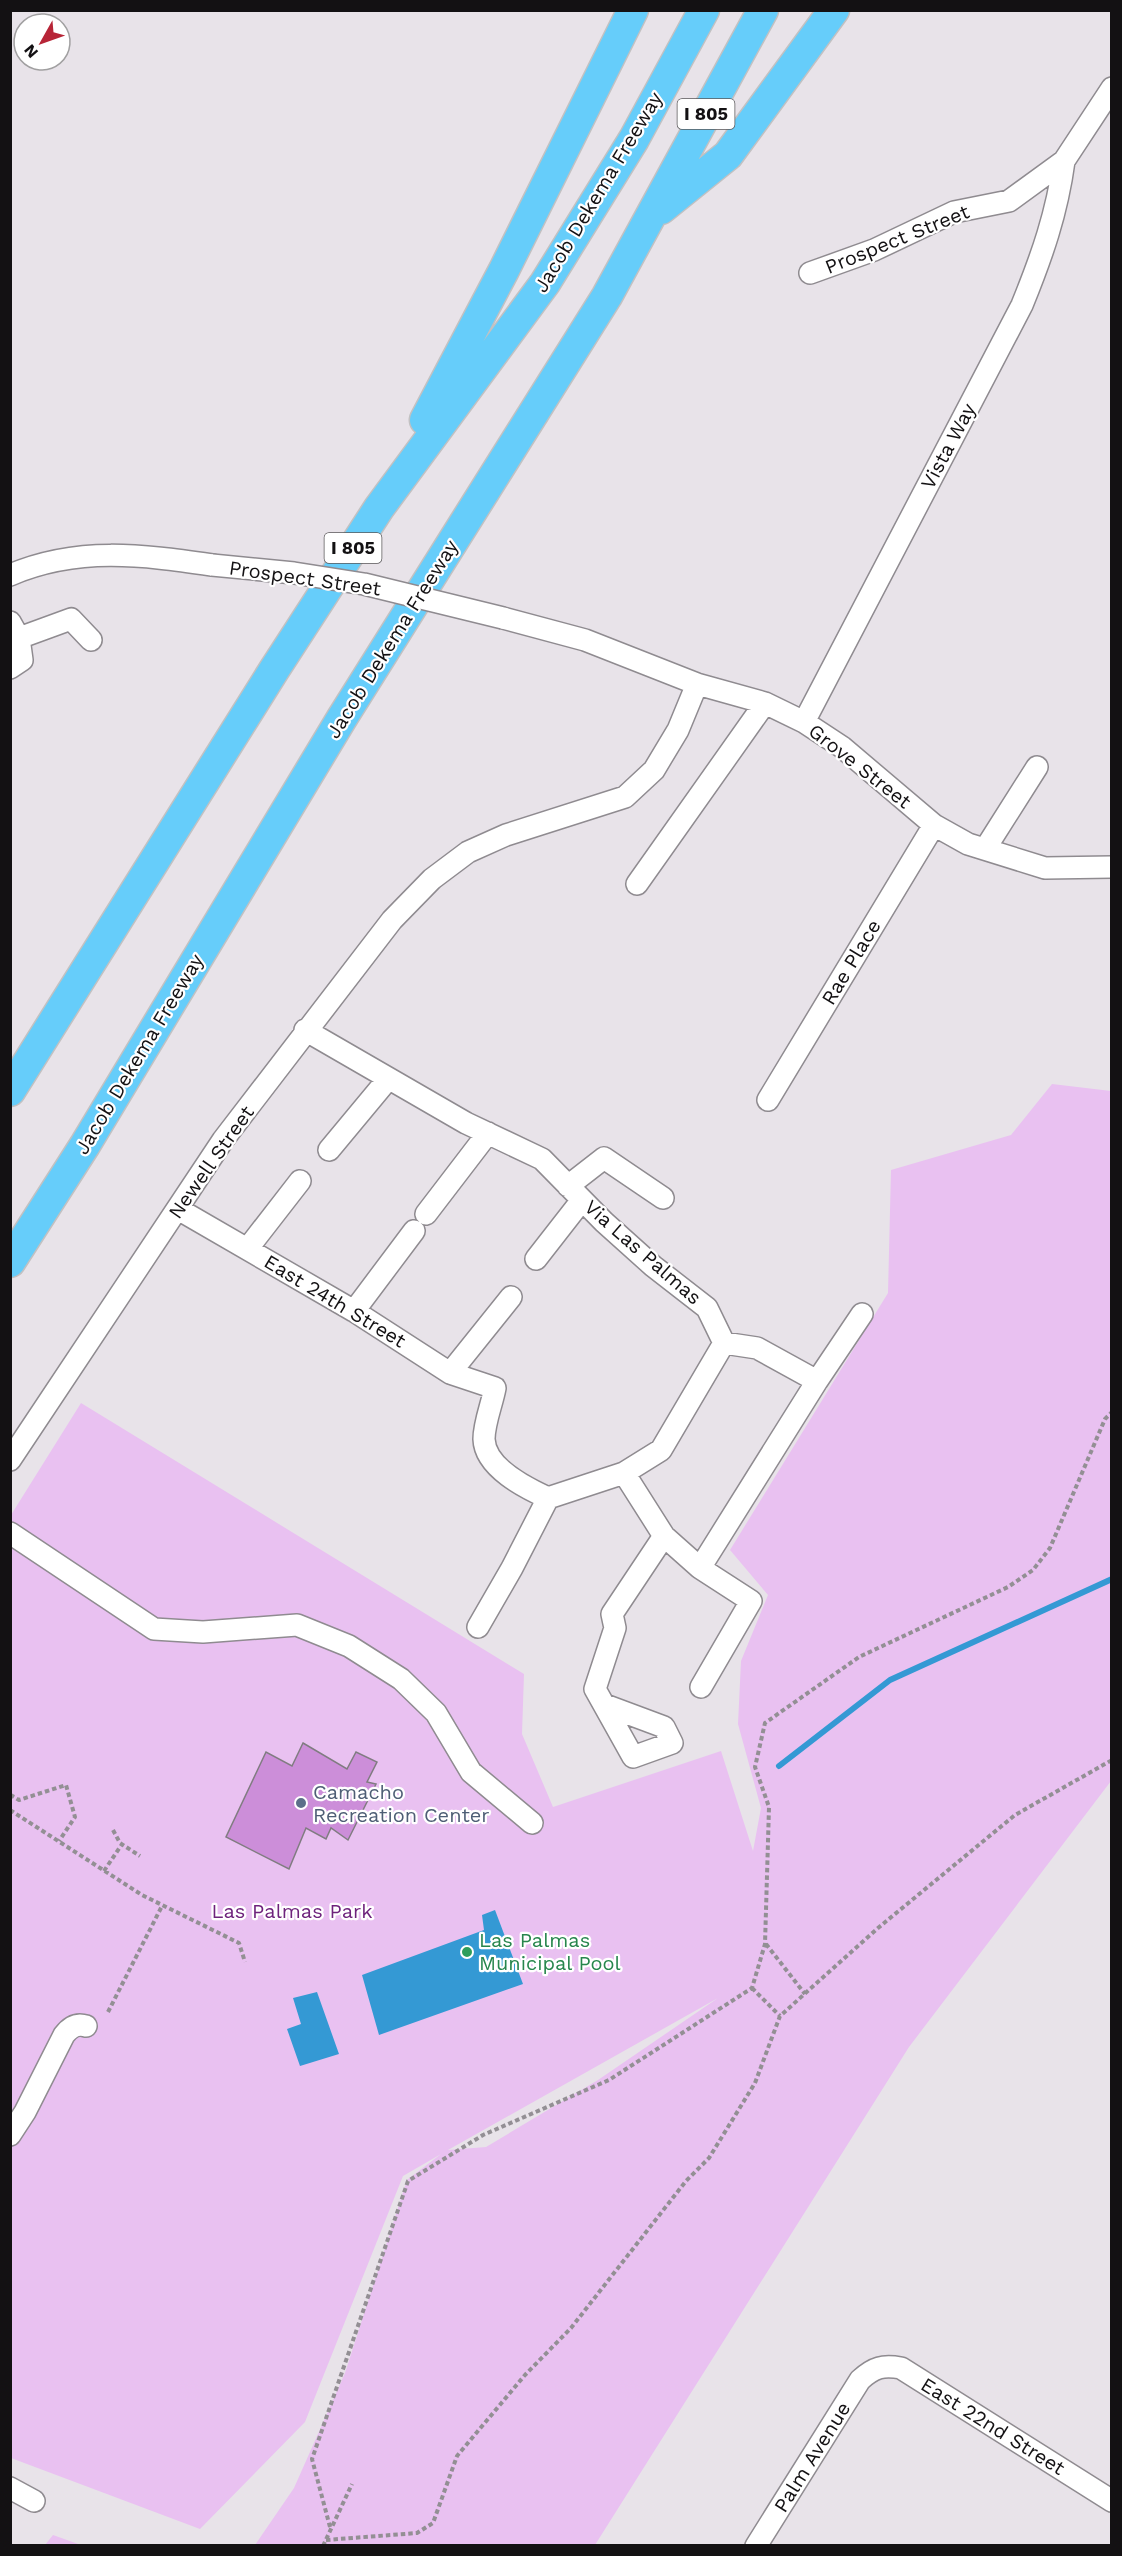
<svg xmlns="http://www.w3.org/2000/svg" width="1122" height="2556" viewBox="0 0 1122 2556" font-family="'Work Sans',sans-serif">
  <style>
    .green { fill: #e9c1f1; fill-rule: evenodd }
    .water { fill: #3499d4 }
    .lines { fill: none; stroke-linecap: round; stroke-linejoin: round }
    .stream { stroke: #3499d4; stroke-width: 6 }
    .building { fill: #cc8ed9; stroke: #807c81; stroke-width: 1.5 }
    .minor-casing { stroke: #8f8b90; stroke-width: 24 }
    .highway-casing { stroke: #c2c1c2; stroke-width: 33 }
    .path { stroke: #938f94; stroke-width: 4; stroke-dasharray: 4.5 3; stroke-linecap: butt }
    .minor { stroke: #fff; stroke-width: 21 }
    .highway { stroke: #66cdfa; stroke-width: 30 }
    .minor-bridge-casing { stroke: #8f8b90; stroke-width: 24; stroke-linecap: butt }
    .minor-bridge { stroke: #fff; stroke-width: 21 }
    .service-dot { fill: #5c6f8a; stroke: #fff; stroke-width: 2 }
    .leisure-dot { fill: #2e9e5b; stroke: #fff; stroke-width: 2 }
    .labels { text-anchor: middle; stroke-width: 4.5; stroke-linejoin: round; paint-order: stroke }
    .shield { fill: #fff; stroke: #5a585a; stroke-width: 1.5 }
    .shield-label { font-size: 18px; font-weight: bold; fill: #131113 }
    .street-label { font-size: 20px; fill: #131113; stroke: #fff }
    .service-label { font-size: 20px; fill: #4e5e75; stroke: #fff; text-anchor: start }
    .park-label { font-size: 20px; fill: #6e227c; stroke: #fff }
    .leisure-label { font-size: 20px; fill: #27864d; stroke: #fff; text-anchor: start }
  </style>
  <rect width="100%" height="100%" fill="#e8e3e9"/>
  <!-- green -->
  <path class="green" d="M 1052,1084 L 1111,1091 L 1111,1781 L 909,2047 L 595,2545 L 255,2545 L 294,2488 L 345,2373 L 407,2180 L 441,2154 L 403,2176 L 305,2422 L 200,2529 L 11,2458 L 11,1515 L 81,1403 L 524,1674 L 522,1734 L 553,1807 L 721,1751 L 753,1851 L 761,1808 L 738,1724 L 741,1661 L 768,1595 L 730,1550 L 888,1293 L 891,1170 L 1011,1135 ZM 718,1998 L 598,2080 L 486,2147 L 448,2150 Z
    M 53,2535 L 81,2545 L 45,2545 Z"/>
  <!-- water -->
  <path class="water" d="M 495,1910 L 523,1984 L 379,2035 L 362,1975 L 484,1930 L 482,1915 Z
    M 317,1992 L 339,2054 L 300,2066 L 287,2029 L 301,2024 L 293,1998 Z"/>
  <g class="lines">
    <!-- stream -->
    <path class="stream" d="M 779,1766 L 890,1680 L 1112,1579"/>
  </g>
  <!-- building -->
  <path class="building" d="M 303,1743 L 347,1769 L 356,1752 L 377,1762 L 367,1782 L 376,1784 L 348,1840 L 331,1828 L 326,1839 L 306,1828 L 289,1869 L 226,1837 L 266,1752 L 292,1766 Z"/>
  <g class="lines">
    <!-- minor casing -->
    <g class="minor-casing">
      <path id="minor" d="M 810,273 L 874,250 L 954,212 L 1009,201 L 1064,161 L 1112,88
        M 10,575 C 78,546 142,555 212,565
        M 503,618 L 585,640 L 697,684 L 765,703 L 804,722 L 842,747 L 934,825 L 968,844 L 1045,868 L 1112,867
        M 10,622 L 19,638 L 71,619 L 91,640
        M 10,668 L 22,660 L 19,638
        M 804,722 L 1022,305 C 1042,256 1057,213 1064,161
        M 985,849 L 1037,767
        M 637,884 L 765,703
        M 768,1100 L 934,825
        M 329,1150 L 388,1079
        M 568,1186 L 604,1158 L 663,1198
        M 178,1209 L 354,1311 L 450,1373 L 495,1388 C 492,1404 484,1423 484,1439 C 485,1468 526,1488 548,1498 L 624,1473 L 661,1450 L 724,1343 L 707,1308 L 653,1266 L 604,1222 L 542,1159 L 466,1123 L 305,1030
        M 426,1214 L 488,1133
        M 248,1248 L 300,1181
        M 536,1259 L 582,1200
        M 354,1311 L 414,1231
        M 450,1373 L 511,1297
        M 817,1381 L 862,1314
        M 10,1460 L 223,1140 L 392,920 L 432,879 L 468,852 L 506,835 L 625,797 L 654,770 L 678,730 L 697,684
        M 624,1473 L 664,1536 L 700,1568
        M 10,1533 L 154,1629 L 203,1632 L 297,1625 L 349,1646 L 401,1679 L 436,1713 L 471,1772 L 532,1823
        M 478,1627 L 512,1568 L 548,1498
        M 701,1687 L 751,1601 L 700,1568 L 817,1381 L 757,1348 L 724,1343
        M 605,1705 L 664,1727 L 672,1743 L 633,1757 L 595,1689 L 615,1628 L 612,1614 L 664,1536
        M 10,2135 L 25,2112 L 64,2035 C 70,2027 77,2023 86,2026
        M 10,2488 L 34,2501
        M 756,2546 L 860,2380 C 874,2367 883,2365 901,2368 L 1112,2501"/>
    </g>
    <!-- highway casing -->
    <g class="highway-casing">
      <path id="highway" d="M 661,209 L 728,155 L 834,10
        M 425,420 L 504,270 L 633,10
        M 10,1091 L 274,670 L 379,508 L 545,283 L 634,139 L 704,10
        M 10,1262 L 85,1145 L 342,718 L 607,296 L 763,10"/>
    </g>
    <!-- path -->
    <path class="path" d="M 13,1794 L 12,1796 L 19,1800 L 66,1785 L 75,1817 L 59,1841
      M 10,1810 L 142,1895 L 239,1943 L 245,1962
      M 113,1830 L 120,1843 L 140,1856
      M 104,1871 L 122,1844
      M 766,1944 L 805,1994
      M 752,1988 L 780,2016
      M 108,2012 L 162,1906
      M 330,2527 L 312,2459 L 408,2181 L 483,2135 L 609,2080 L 752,1988 L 765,1944 L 769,1807 L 755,1767 L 765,1723 L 859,1657 L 1008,1587 L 1033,1570 L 1050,1548 L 1105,1419 L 1112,1412
      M 326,2540 L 417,2533 L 433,2523 L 457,2456 L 525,2375 L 571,2328 L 686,2181 L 709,2158 L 755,2083 L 780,2016 L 878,1928 L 1015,1815 L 1112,1760
      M 323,2546 L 352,2484"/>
    <!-- minor -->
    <use href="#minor" class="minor"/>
    <!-- highway -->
    <use href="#highway" class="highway"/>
    <!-- minor-bridge casing -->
    <g class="minor-bridge-casing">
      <path id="minor-bridge" d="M 212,565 L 294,573 L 364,584 L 503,618"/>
    </g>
    <!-- minor-bridge -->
    <use href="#minor-bridge" class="minor-bridge"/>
  </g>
  <!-- markers -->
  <circle class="service-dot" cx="301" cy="1803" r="6"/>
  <circle class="leisure-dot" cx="467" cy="1952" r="6"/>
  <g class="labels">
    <!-- shield labels -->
    <g class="shield">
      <rect x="677.5" y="99" width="57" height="30" rx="4.5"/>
      <rect x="324.5" y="533" width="57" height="30" rx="4.5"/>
    </g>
    <g class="shield-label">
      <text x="706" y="120">I 805</text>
      <text x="353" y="554">I 805</text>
    </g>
    <!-- street labels -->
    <g class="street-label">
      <text transform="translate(598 192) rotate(-59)" y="7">Jacob Dekema Freeway</text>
      <text transform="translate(897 239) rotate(-22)" y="7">Prospect Street</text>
      <text transform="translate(948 446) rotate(-62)" y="7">Vista Way</text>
      <text transform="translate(305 578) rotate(8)" y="7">Prospect Street</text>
      <text transform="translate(392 639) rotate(-58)" y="7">Jacob Dekema Freeway</text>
      <text transform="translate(860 766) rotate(38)" y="7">Grove Street</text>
      <text transform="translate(851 962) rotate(-59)" y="7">Rae Place</text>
      <text transform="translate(139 1054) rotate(-59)" y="7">Jacob Dekema Freeway</text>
      <text transform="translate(211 1162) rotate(-55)" y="7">Newell Street</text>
      <text transform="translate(643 1252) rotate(41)" y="7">Via Las Palmas</text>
      <text transform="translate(335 1301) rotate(31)" y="7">East 24th Street</text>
      <text transform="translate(993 2426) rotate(32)" y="7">East 22nd Street</text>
      <text transform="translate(812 2457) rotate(-58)" y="7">Palm Avenue</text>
    </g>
    <!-- service labels -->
    <g class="service-label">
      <text x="313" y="1799">Camacho<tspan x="313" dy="23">Recreation Center</tspan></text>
    </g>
    <!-- park labels -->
    <g class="park-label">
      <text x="292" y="1918">Las Palmas Park</text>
    </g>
    <!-- leisure labels -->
    <g class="leisure-label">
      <text x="479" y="1947">Las Palmas<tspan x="479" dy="23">Municipal Pool</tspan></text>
    </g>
  </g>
  <!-- border -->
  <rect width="1122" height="2556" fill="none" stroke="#131113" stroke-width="24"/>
  <!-- north arrow -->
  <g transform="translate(42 42) rotate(230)"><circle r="28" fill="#ffffff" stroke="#a1a0a1" stroke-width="1.5"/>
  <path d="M0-4.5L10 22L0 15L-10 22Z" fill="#b72537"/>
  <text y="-9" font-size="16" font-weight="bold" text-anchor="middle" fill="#131113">N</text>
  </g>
</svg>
